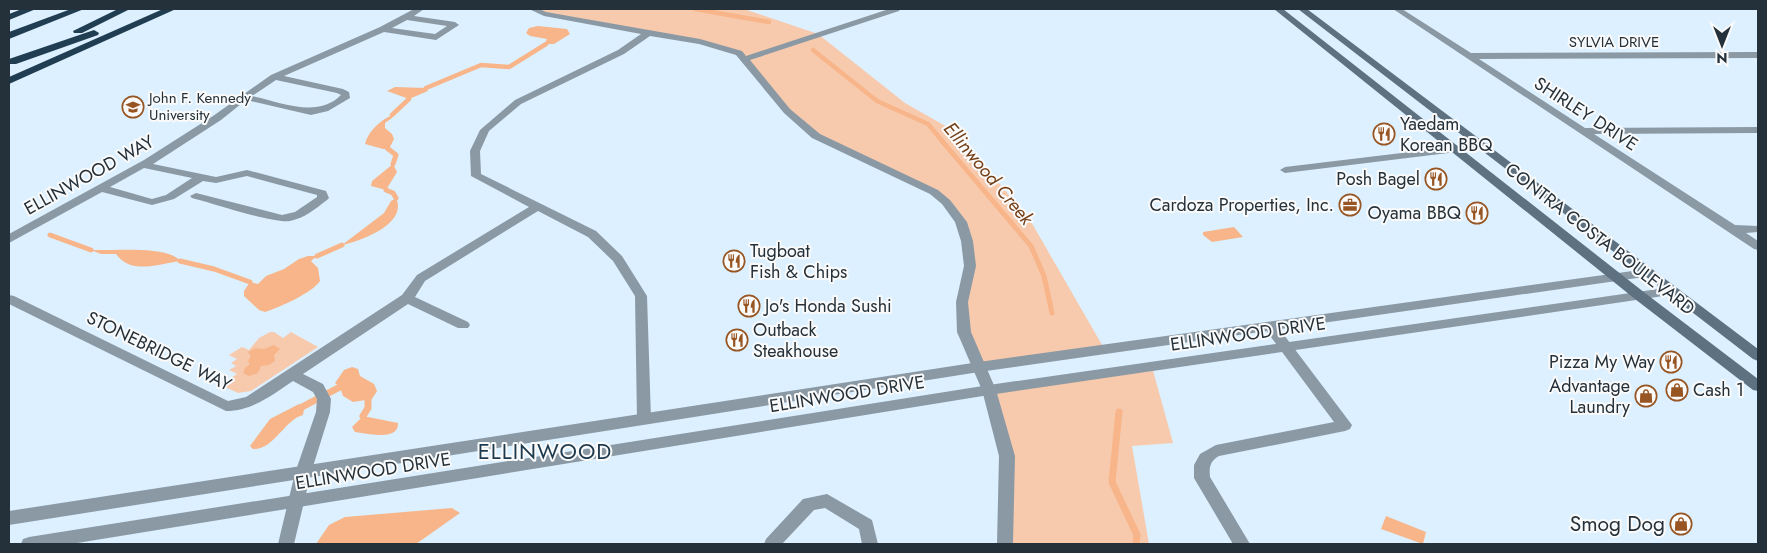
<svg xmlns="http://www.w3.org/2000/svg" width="1767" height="553" viewBox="0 0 1767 553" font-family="Jost,sans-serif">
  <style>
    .green { fill: #f7caad }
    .water { fill: #f7b589 }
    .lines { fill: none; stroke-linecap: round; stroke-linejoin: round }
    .stream-far2 { stroke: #f7b589; stroke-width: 4.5 }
    .stream-far1 { stroke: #f7b589; stroke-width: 5 }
    .stream { stroke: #f7b589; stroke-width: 7 }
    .minor { fill: #8b99a4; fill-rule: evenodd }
    .tertiary { fill: #8b99a4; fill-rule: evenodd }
    .secondary { fill: #5d7180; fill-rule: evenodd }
    .motorway { fill: #213d51; fill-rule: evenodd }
    .labels { text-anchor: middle; stroke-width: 4; stroke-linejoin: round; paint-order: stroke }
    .far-street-label { font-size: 15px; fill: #24313a; stroke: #fafafa }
    .far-poi-label { font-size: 15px; fill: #24313a; stroke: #fafafa; text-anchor: start }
    .street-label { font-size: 18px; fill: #24313a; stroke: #fafafa }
    .poi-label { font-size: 18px; fill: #24313a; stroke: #fafafa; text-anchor: start }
    .water-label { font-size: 19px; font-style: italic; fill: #743f17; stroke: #fafafa }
    .near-poi-label { font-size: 21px; fill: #24313a; stroke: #fafafa; text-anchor: end }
    .near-neighbourhood-label { font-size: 22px; letter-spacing: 1px; fill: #1d394d; stroke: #fafafa }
  </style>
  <rect width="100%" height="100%" fill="#dcf0ff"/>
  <!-- green -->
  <path class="green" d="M 533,9 L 744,9 L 818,34 L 905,103 L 956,132 L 1030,220 L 1105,350 L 979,367 L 964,332 L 970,266 L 960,222 L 934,192 L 816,136 L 787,111 L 739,53 L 700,41 L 544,14 Z
    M 270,332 L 274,332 L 283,338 L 291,332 L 318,347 L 251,391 L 238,393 L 221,385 L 237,374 L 229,370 L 236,366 L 231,363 L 237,359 L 229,355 L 242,347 L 249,350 L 259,338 Z
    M 1152,367 L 1173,443 L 1132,446 L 1149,544 L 1005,544 L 1007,456 L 989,390 Z"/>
  <!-- water -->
  <path class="water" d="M 538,26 L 567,29 L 570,34 L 554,44 L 546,44 L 545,43 L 547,39 L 530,36 L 526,33 L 529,28 Z
    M 395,87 L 426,88 L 428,91 L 409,99 L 387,91 Z
    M 392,115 L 392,118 L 385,123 L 385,128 L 392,134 L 394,139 L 390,147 L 383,149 L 365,144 C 368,131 381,120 392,115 Z
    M 393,164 L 397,172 L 386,190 L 371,186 L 372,181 Z
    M 396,198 C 408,224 361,241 342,245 L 384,213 L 391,201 Z
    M 1234,227 L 1243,237 L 1212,242 L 1203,235 L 1203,232 Z
    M 91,250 C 112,251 168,245 180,261 C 158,264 131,275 116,254 L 101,254 Z
    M 308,256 L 317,256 L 311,261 L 318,268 L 320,281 C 312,293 280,307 265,312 L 259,310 L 244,296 L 244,291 L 250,282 L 258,284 L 266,276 L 284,269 L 299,259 Z
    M 274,345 L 280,349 L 274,355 L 275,361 L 269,365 L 261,366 L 258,373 L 249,376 L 243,373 L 245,368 L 250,364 L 248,361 L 251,356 L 248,352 L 255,348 L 264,349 Z
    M 352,367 L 358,369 L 360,376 L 374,384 L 377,391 L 372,399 L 353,402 L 343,396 L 340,387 L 335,383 L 344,370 Z
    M 299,404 L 304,409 L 303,415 C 284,420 274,450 253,449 L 250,446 L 270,419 Z
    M 363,416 L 398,423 C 399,442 365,433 355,432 L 352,427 Z
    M 452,508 L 460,513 L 416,544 L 316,544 L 329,525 L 345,517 Z
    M 1386,516 L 1426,532 L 1423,544 L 1381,529 Z"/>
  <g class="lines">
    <!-- stream-far2 -->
    <path class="stream-far2" d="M 695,9 L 769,22
      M 813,50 L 877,101 L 928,124 L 943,142
      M 426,88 L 481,65 L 509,67 L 546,44
      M 392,115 L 409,99"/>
    <!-- stream-far1 -->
    <path class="stream-far1" d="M 942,141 L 1031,246 L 1044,276 L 1052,313
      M 387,148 L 396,155 L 393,164
      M 386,190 L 393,193 L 396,198
      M 50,235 L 91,250
      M 317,256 L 342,245
      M 180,261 L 214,269 L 250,282"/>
    <!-- stream -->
    <path class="stream" d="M 302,407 L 340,387
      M 1119,412 L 1112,482 L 1137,535 L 1136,544
      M 363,416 L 368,408 L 368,400"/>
    <!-- minor -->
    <path class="minor" d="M 414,9 L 424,9 L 414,16 L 455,22 L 459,25 L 436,40 L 384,32 L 284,76 L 343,89 L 349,92 L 350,98 L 328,111 L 311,115 L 246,100 L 221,120 L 153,164 L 216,177 L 247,170 L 326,191 L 329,198 L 327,200 C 315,209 305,218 290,221 C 274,224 212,203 192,198 L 190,196 L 196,193 L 282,215 L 295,212 L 317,197 L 317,195 L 247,176 L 216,183 L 203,181 L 174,199 L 152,205 L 102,192 L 9,243 L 9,234 L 144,160 L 213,116 L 271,75 L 380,27 ZM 407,20 L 447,26 L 435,34 L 392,28 ZM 276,80 L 337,93 L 341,95 C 317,119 281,102 252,96 ZM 144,168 L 192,178 L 166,195 L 152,199 L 110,187 Z
      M 529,9 L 539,9 L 546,12 L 700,39 L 742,51 L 746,56 L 889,9 L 900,9 L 899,11 L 750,60 L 790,109 L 820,134 L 938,190 L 950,200 L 967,222 L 973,241 L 976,266 L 968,302 L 971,332 L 996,390 L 1015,456 L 1013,544 L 997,544 L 999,456 L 982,390 L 957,332 L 956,302 L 964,266 L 961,241 L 955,222 L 942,204 L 930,194 L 812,138 L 784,113 L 736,55 L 699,44 L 650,36 L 624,54 L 521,104 L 489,131 L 480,151 L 481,174 L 596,231 L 622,256 L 647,296 L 651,419 L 649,423 L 644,424 L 639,423 L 637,419 L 635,296 L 613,261 L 588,237 L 538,211 L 425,281 L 415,297 L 468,322 L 470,325 L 468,328 L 458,328 L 408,304 L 303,374 L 323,384 L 331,399 L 330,412 L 311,473 L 294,544 L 278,544 L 295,473 L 316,412 L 317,399 L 313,392 L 293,381 C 272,395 252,411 226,411 L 9,304 L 9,295 L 14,296 L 228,401 L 246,397 L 402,295 L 417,275 L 529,207 L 471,176 L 470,151 L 480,130 L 515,100 L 618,50 L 641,34 L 544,16 Z
      M 1393,9 L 1402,9 L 1471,53 L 1758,52 L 1758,58 L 1479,59 L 1585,128 L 1758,127 L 1758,133 L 1594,134 L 1735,225 L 1758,226 L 1758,232 L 1746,233 L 1758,241 L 1758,250 L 1754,249 Z
      M 1485,143 L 1489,144 L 1490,146 L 1489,148 L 1285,173 L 1280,170 L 1285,167 Z
      M 1270,322 L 1275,323 L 1352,425 L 1350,429 L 1345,431 L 1219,456 C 1210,461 1209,467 1210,477 L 1250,544 L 1233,544 L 1194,478 L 1194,465 L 1200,454 L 1216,445 L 1334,422 L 1265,329 L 1263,326 L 1265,323 Z
      M 827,494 L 872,520 L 878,544 L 862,544 L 859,529 L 825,508 L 814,510 L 782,544 L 764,544 L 766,539 L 803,499 Z"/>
    <!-- tertiary -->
    <path class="tertiary" d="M 1647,269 L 1651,270 L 1653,273 L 1651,276 L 979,372 L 9,525 L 9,511 L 979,362 Z
      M 1672,287 L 1677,288 L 1678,291 L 1677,294 L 989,395 L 71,544 L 21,544 L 23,539 L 29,537 L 989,385 Z"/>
    <!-- secondary -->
    <path class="secondary" d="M 1274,9 L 1283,9 L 1645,293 L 1758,379 L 1758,391 L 1753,390 L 1635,299 Z
      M 1298,9 L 1307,9 L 1758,349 L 1758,361 L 1753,359 Z"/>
    <!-- motorway -->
    <path class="motorway" d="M 22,9 L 36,9 L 9,20 L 9,14 Z
      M 71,9 L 84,9 L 9,39 L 9,32 Z
      M 118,9 L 130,9 L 82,33 L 74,33 L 73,31 Z
      M 163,9 L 176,9 L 9,84 L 9,77 Z
      M 94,30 L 99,33 L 98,35 L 16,64 L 9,64 L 9,59 Z"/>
  </g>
  <!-- icons -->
  <defs>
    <g id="university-ring" transform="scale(1.125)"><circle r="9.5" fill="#fafafa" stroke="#975523" stroke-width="1.5"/><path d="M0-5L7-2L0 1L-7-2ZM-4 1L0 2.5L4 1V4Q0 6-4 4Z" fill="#975523"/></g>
    <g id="restaurant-ring" transform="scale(1.125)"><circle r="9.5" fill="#fafafa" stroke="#975523" stroke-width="1.5"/><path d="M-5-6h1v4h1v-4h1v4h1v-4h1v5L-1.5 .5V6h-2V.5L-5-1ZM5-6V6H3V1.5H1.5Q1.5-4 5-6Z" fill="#975523"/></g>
    <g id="office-ring" transform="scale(1.125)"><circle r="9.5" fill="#fafafa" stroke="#975523" stroke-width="1.5"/><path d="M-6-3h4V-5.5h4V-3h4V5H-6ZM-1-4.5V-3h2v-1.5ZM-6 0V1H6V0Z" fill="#975523"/></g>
    <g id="shop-ring" transform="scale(1.125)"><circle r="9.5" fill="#fafafa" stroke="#975523" stroke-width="1.5"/><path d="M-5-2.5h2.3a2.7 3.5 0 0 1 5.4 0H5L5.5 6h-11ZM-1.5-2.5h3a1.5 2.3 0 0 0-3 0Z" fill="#975523"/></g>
  </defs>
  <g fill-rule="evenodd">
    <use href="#university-ring" x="133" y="107"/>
    <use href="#restaurant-ring" x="1384" y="134"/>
    <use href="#restaurant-ring" x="1436" y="179"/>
    <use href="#office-ring" x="1350" y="205"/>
    <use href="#restaurant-ring" x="1477" y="213"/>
    <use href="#restaurant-ring" x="734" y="261"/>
    <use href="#restaurant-ring" x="749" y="306"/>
    <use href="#restaurant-ring" x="737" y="340"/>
    <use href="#restaurant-ring" x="1671" y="362"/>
    <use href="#shop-ring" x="1677" y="390"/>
    <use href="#shop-ring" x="1646" y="396"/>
    <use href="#shop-ring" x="1681" y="524"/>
  </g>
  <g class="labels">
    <!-- far-street labels -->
    <g class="far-street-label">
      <text x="1614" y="47">SYLVIA DRIVE</text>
    </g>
    <!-- far-poi labels -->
    <g class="far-poi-label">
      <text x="149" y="103">John F. Kennedy<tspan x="149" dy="17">University</tspan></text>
    </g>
    <!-- street labels -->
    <g class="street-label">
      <text transform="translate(1586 114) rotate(33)" y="6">SHIRLEY DRIVE</text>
      <text transform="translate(89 175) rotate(-29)" y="6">ELLINWOOD WAY</text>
      <text transform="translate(1600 239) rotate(38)" y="6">CONTRA COSTA BOULEVARD</text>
      <text transform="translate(1248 334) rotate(-8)" y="6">ELLINWOOD DRIVE</text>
      <text transform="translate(159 351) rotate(26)" y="6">STONEBRIDGE WAY</text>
      <text transform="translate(847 394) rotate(-9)" y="6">ELLINWOOD DRIVE</text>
      <text transform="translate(373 471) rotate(-9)" y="6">ELLINWOOD DRIVE</text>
    </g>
    <!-- poi labels -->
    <g class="poi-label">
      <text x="1400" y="130">Yaedam<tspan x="1400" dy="21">Korean BBQ</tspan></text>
      <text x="1420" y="185" text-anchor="end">Posh Bagel</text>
      <text x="1334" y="211" text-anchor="end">Cardoza Properties, Inc.</text>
      <text x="1461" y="219" text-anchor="end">Oyama BBQ</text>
      <text x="750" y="257">Tugboat<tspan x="750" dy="21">Fish &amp; Chips</tspan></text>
      <text x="765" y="312">Jo's Honda Sushi</text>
      <text x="753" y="336">Outback<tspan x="753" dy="21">Steakhouse</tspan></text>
      <text x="1655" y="368" text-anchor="end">Pizza My Way</text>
      <text x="1630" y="392" text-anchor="end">Advantage<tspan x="1630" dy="21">Laundry</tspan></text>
      <text x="1693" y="396">Cash 1</text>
    </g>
    <!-- water labels -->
    <g class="water-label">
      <text transform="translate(989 173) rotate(50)" y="7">Ellinwood Creek</text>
    </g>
    <!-- near-poi labels -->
    <g class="near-poi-label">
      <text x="1665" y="531">Smog Dog</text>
    </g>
    <!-- near-neighbourhood labels -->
    <g class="near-neighbourhood-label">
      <text x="545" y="459">ELLINWOOD</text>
    </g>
  </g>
  <!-- border -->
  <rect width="1767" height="553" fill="none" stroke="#24313a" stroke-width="20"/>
  <!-- north arrow -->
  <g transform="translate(1722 45) rotate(180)" stroke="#fafafa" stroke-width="4" paint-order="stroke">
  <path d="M0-4L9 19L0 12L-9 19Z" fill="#24313a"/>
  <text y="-8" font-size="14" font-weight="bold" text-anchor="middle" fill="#24313a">N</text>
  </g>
</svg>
